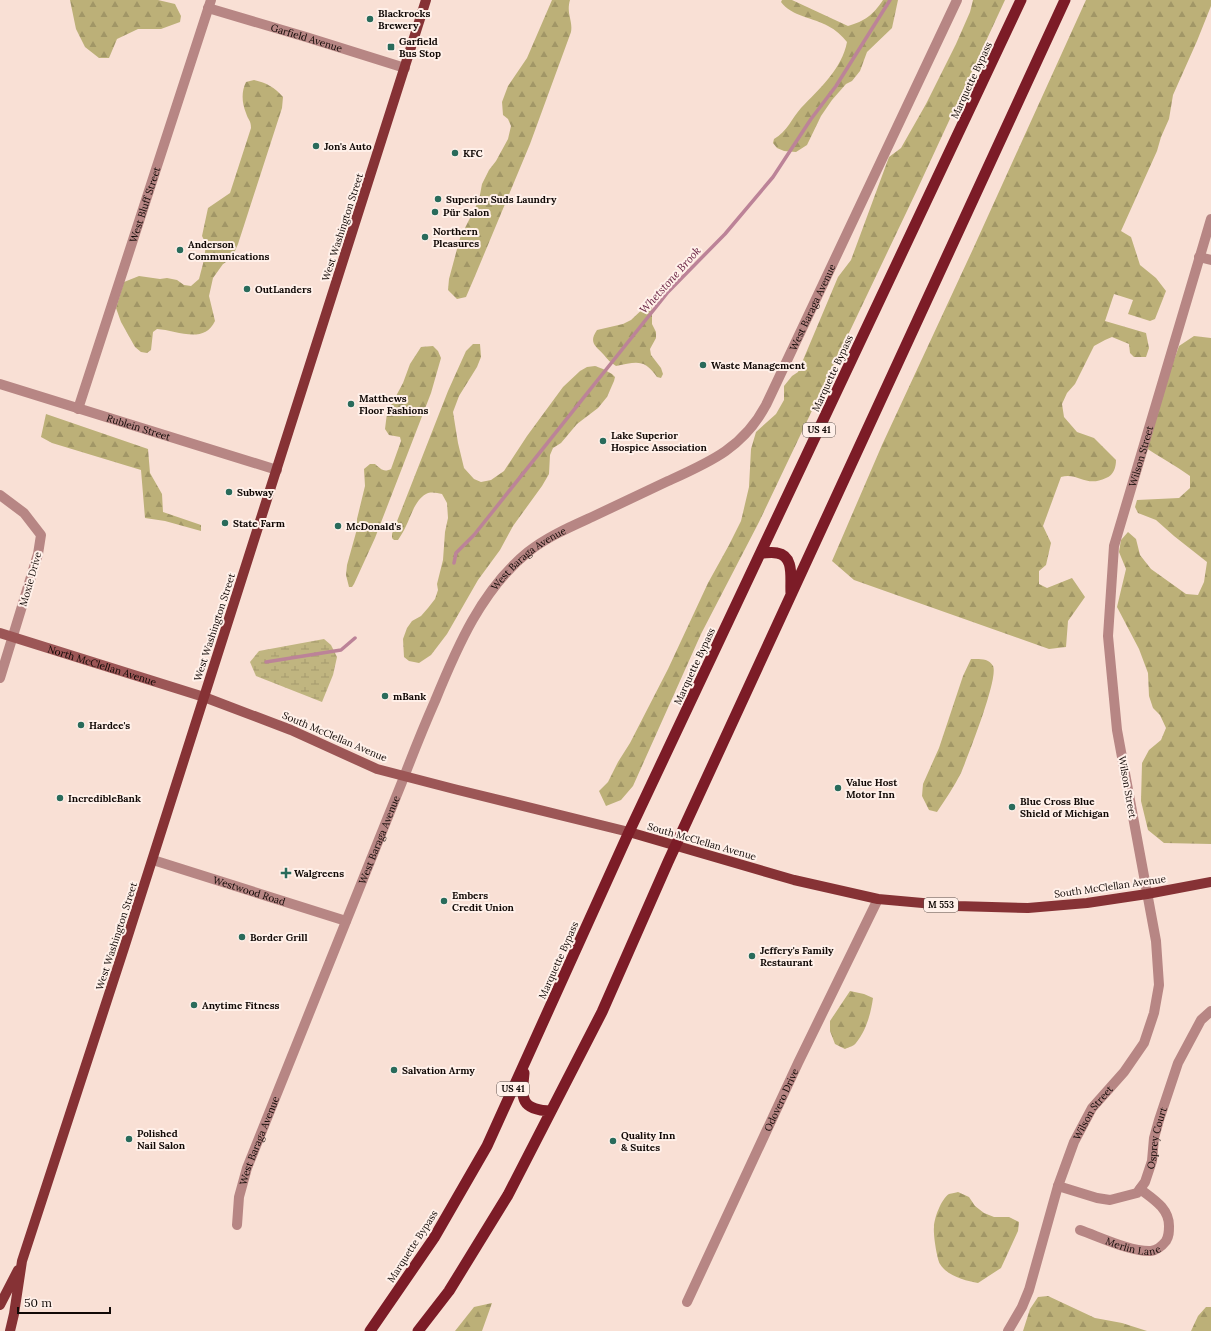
<svg xmlns="http://www.w3.org/2000/svg" width="1211" height="1331" viewBox="0 0 1211 1331" font-family="Lora,serif">
  <style>
    .forest { fill: url(#forest-firs) }
    .wetland { fill: url(#wetland-marsh) }
    .lines { fill: none; stroke-linecap: round; stroke-linejoin: round }
    .stream { stroke: #bc8398; stroke-width: 3.5 }
    .minor { stroke: #b78684; stroke-width: 10 }
    .tertiary { stroke: #b78684; stroke-width: 10 }
    .secondary { stroke: #9c5656; stroke-width: 10 }
    .primary { stroke: #863235; stroke-width: 10 }
    .trunk { stroke: #7c1c27; stroke-width: 11 }
    .poi-dot { fill: #296b5b; stroke: #fff0e9; stroke-width: 1.5 }
    .labels { text-anchor: middle; stroke-width: 4; stroke-linejoin: round; paint-order: stroke }
    .shield { fill: #fff0e9; stroke: #584e4a; stroke-width: 1 }
    .shield-label { font-size: 9px; font-weight: bold; fill: #110906 }
    .poi-label { font-size: 10px; font-weight: bold; fill: #110906; stroke: #fff0e9; text-anchor: start }
    .street-label { font-size: 10px; fill: #110906; stroke: #fff0e9 }
    .water-label { font-size: 11px; font-style: italic; fill: #692343; stroke: #fff0e9 }
  </style>
  <defs>
    <pattern id="forest-firs" width="22" height="20" patternUnits="userSpaceOnUse"><rect width="22" height="20" fill="#bcb078"/><path d="M5 1l3.5 6h-7zM16 11l3.5 6h-7z" fill="#a19666"/></pattern>
    <pattern id="wetland-marsh" width="20" height="14" patternUnits="userSpaceOnUse"><rect width="20" height="14" fill="#c0b580"/><path d="M1 5h8M5 5V1M11 12h8M15 12V8" fill="none" stroke="#a49a6d"/></pattern>
  </defs>
  <rect width="100%" height="100%" fill="#f9e0d5"/>
  <!-- forest -->
  <path class="forest" d="M 70,0 L 158,0 L 175,4 L 181,16 L 180,22 L 161,29 L 138,29 L 117,39 L 109,58 L 99,58 L 85,47 L 76,29 Z
    M 552,0 L 570,0 C 566,14 573,20 571,32 L 530,144 L 475,276 L 466,297 L 457,299 L 448,290 L 449,279 L 460,238 L 479,200 L 482,184 L 489,170 L 496,161 L 508,139 L 511,126 L 508,119 L 503,115 L 502,102 L 508,86 L 527,58 Z
    M 782,0 L 792,0 L 848,26 C 865,21 873,15 883,0 L 898,0 L 892,28 L 867,52 L 860,71 L 852,81 L 846,84 L 832,100 L 821,116 L 807,145 L 796,152 L 784,151 L 777,148 L 773,143 L 774,139 C 787,132 792,118 801,108 C 819,89 842,69 847,42 C 842,36 836,30 828,26 C 814,18 791,16 781,2 Z
    M 973,0 L 1005,0 L 917,190 L 759,522 L 701,634 L 633,786 L 621,800 L 606,806 L 599,791 L 608,782 L 618,762 L 630,743 L 668,669 L 708,583 L 729,545 L 741,521 L 749,487 L 751,449 L 756,432 L 776,414 L 784,400 L 784,386 L 792,376 L 798,372 L 838,277 L 851,260 L 889,157 L 901,148 L 926,104 L 956,44 L 970,12 Z
    M 1086,0 L 1211,0 L 1211,6 L 1197,41 L 1173,95 L 1169,119 L 1161,137 L 1157,151 L 1121,231 L 1131,237 L 1140,265 L 1156,278 L 1166,291 L 1155,319 L 1150,321 L 1128,314 L 1133,300 L 1114,294 L 1105,321 L 1146,333 L 1149,348 L 1146,357 L 1134,357 L 1130,353 L 1129,344 L 1112,337 L 1105,340 L 1094,346 L 1075,384 L 1067,393 L 1062,404 L 1064,417 L 1077,432 L 1094,438 L 1116,460 C 1116,467 1114,475 1106,478 C 1086,488 1078,472 1061,477 L 1043,526 L 1051,543 L 1046,565 L 1039,571 L 1039,584 L 1047,588 L 1072,578 L 1085,597 L 1068,621 L 1066,647 L 1049,649 L 854,580 L 832,561 L 882,445 L 973,249 Z
    M 254,80 C 267,83 274,87 283,97 L 282,108 L 238,244 L 232,258 L 223,264 L 213,278 L 209,296 L 215,321 C 204,345 176,330 157,329 L 153,332 L 151,350 L 147,353 L 141,352 L 135,347 L 121,322 L 116,308 L 124,282 L 139,276 L 160,279 L 167,278 L 177,280 L 184,285 L 191,286 L 199,279 L 204,260 L 206,244 L 202,236 L 208,208 L 230,193 L 251,128 C 251,120 248,120 246,113 C 242,103 241,92 246,82 Z
    M 649,303 L 652,304 L 652,324 L 656,332 L 656,338 L 650,349 L 651,355 L 661,368 L 663,374 L 661,378 L 657,377 C 644,358 636,362 616,366 C 610,362 608,360 604,355 C 596,346 588,343 597,330 L 623,324 L 631,320 Z
    M 1194,336 L 1211,338 L 1211,844 L 1164,843 L 1148,830 L 1141,801 L 1142,763 L 1149,750 L 1161,740 L 1166,728 L 1160,715 L 1153,708 L 1149,696 L 1148,673 L 1139,649 L 1117,607 L 1126,569 L 1119,552 L 1121,540 L 1128,532 L 1136,539 L 1140,555 L 1151,569 L 1186,594 L 1198,595 L 1204,582 L 1207,562 L 1174,536 L 1156,520 L 1138,513 L 1135,507 L 1137,500 L 1179,498 L 1190,488 L 1190,476 C 1175,465 1159,457 1143,446 L 1179,346 Z
    M 473,344 L 480,344 L 481,357 L 477,367 L 459,396 L 453,412 L 458,443 L 464,468 L 474,479 L 481,482 L 491,480 L 504,471 L 527,436 L 563,387 L 580,371 L 587,367 L 595,366 L 603,369 L 612,374 L 615,377 L 614,381 L 607,397 L 598,408 L 577,424 L 561,443 L 553,448 L 550,455 L 549,474 L 542,486 L 513,526 L 500,550 L 478,580 L 447,634 L 431,655 L 419,663 L 409,661 L 404,657 L 403,639 L 407,628 L 412,621 L 421,616 L 428,608 L 435,599 L 438,590 L 437,584 L 443,560 L 445,532 L 448,518 L 447,503 L 442,494 C 437,493 431,491 426,494 C 415,500 411,516 406,526 C 404,531 401,535 398,540 L 394,540 L 392,538 L 392,534 L 448,391 L 466,351 Z
    M 433,346 L 438,351 L 441,358 L 431,393 L 375,538 L 354,584 L 352,587 L 349,587 L 346,575 L 347,565 L 357,529 L 357,519 L 365,486 L 364,469 L 370,464 L 375,464 C 380,468 383,473 391,469 L 401,441 L 400,437 L 389,435 L 385,429 L 387,413 L 403,383 L 410,364 L 421,347 Z
    M 46,414 L 148,449 L 150,473 L 162,494 L 163,512 L 201,525 L 201,531 L 165,521 L 145,518 L 141,470 L 52,443 L 41,437 Z
    M 971,659 C 979,659 989,658 993,666 C 999,678 967,758 961,773 C 954,787 945,800 937,812 L 929,810 L 922,796 L 923,784 L 939,748 L 963,676 Z
    M 850,991 L 864,994 L 873,998 C 871,1013 866,1031 856,1043 C 854,1046 849,1047 845,1049 L 835,1044 L 830,1031 L 830,1021 Z
    M 958,1192 L 969,1197 L 975,1206 L 984,1213 L 994,1217 L 1009,1217 L 1019,1222 L 1018,1231 L 1001,1268 L 978,1283 C 966,1281 947,1276 940,1264 C 937,1259 933,1234 934,1227 C 934,1219 941,1199 949,1194 C 952,1193 956,1193 958,1192 Z
    M 1048,1296 L 1095,1318 L 1122,1323 L 1147,1331 L 1023,1331 L 1030,1309 L 1038,1297 Z
    M 492,1303 L 482,1331 L 455,1331 L 474,1307 Z
    M 1206,1307 L 1211,1307 L 1211,1331 L 1191,1331 L 1198,1316 Z"/>
  <!-- wetland -->
  <path class="wetland" d="M 324,639 L 331,645 L 337,657 L 333,675 L 322,702 L 256,676 L 250,662 L 259,651 Z"/>
  <g class="lines">
    <!-- stream -->
    <path class="stream" d="M 454,563 L 456,553 L 474,535 L 668,292 L 725,234 L 773,177 L 811,119 L 836,86 L 890,0
      M 266,662 L 341,650 L 355,638"/>
    <!-- minor -->
    <g class="minor">
      <path id="s1" d="M 208,8 L 306,37 L 405,68"/>
      <path d="M 1199,257 L 1211,260"/>
      <path id="s2" d="M 0,384 L 277,470"/>
      <path id="s3" d="M 78,409 L 211,0"/>
      <path d="M 0,495 L 24,513 L 41,535 L 38,554 L 0,678"/>
      <path id="s4" d="M 153,860 L 346,921"/>
      <path id="s5" d="M 1058,1186 L 1097,1198 L 1110,1200 L 1137,1193 L 1145,1182 L 1152,1161 L 1154,1138 L 1159,1120 L 1178,1063 L 1201,1020 L 1211,1011"/>
      <path id="s6" d="M 237,1225 L 239,1197 L 247,1168 L 404,777"/>
      <path id="s7" d="M 1080,1230 C 1100,1237 1131,1252 1151,1251 C 1158,1250 1162,1246 1166,1241 C 1169,1236 1169,1232 1169,1226 C 1169,1208 1153,1199 1140,1189"/>
      <path id="s8" d="M 687,1302 L 798,1063 L 878,899"/>
      <path id="s9" d="M 1008,1331 L 1022,1307 L 1029,1290 L 1058,1186 L 1074,1142 L 1092,1108 L 1124,1072 L 1144,1043 L 1154,1013 L 1159,985 L 1156,941 L 1117,730 L 1108,636 L 1114,546 L 1211,219"/>
    </g>
    <!-- tertiary -->
    <path class="tertiary" id="s10" d="M 404,777 C 414,751 424,726 435,701 C 457,647 482,589 528,552 C 547,537 570,527 592,517 C 617,505 643,493 668,481 C 710,462 743,448 766,405 L 957,0"/>
    <!-- secondary -->
    <path class="secondary" id="s11" d="M 0,633 L 204,697 L 291,730 L 377,769 L 454,789 L 629,832"/>
    <!-- primary -->
    <path class="primary" d="M 629,832 L 794,880 L 878,899 L 956,906 L 1028,908 L 1087,903 L 1147,894 L 1211,882
      M 0,1305 L 18,1270
      M 10,1331 L 14,1314 L 22,1261 L 125,945 L 426,0"/>
    <!-- trunk -->
    <path class="trunk" d="M 761,553 C 766,553 772,552 777,553 C 795,556 790,579 791,593
      M 524,1073 C 521,1099 521,1110 551,1111
      M 370,1331 L 434,1238 L 487,1146 L 629,832 L 1021,0
      M 418,1331 L 449,1291 L 508,1195 L 602,1012 L 668,862 L 1065,0"/>
  </g>
  <!-- markers -->
  <g class="poi-dot">
    <circle cx="370" cy="19" r="4"/>
    <rect x="387" y="43" width="8" height="8" rx="2"/>
    <circle cx="316" cy="146" r="4"/>
    <circle cx="455" cy="153" r="4"/>
    <circle cx="438" cy="199" r="4"/>
    <circle cx="435" cy="212" r="4"/>
    <circle cx="425" cy="237" r="4"/>
    <circle cx="180" cy="250" r="4"/>
    <circle cx="247" cy="289" r="4"/>
    <circle cx="703" cy="365" r="4"/>
    <circle cx="351" cy="404" r="4"/>
    <circle cx="603" cy="441" r="4"/>
    <circle cx="229" cy="492" r="4"/>
    <circle cx="225" cy="523" r="4"/>
    <circle cx="338" cy="526" r="4"/>
    <circle cx="385" cy="696" r="4"/>
    <circle cx="81" cy="725" r="4"/>
    <circle cx="838" cy="788" r="4"/>
    <circle cx="60" cy="798" r="4"/>
    <circle cx="1012" cy="807" r="4"/>
    <path d="M284 867h4v4h4v4h-4v4h-4v-4h-4v-4h4z"/>
    <circle cx="444" cy="901" r="4"/>
    <circle cx="242" cy="937" r="4"/>
    <circle cx="752" cy="956" r="4"/>
    <circle cx="194" cy="1005" r="4"/>
    <circle cx="394" cy="1070" r="4"/>
    <circle cx="129" cy="1139" r="4"/>
    <circle cx="613" cy="1141" r="4"/>
  </g>
  <g class="labels">
    <!-- shield labels -->
    <g class="shield">
      <rect x="803" y="423" width="32" height="14" rx="3"/>
      <rect x="924" y="898" width="34" height="14" rx="3"/>
      <rect x="497" y="1082" width="32" height="14" rx="3"/>
    </g>
    <g class="shield-label">
      <text x="819" y="433">US 41</text>
      <text x="941" y="908">M 553</text>
      <text x="513" y="1092">US 41</text>
    </g>
    <!-- poi labels -->
    <g class="poi-label">
      <text x="378" y="17">Blackrocks<tspan x="378" dy="12">Brewery</tspan></text>
      <text x="399" y="45">Garfield<tspan x="399" dy="12">Bus Stop</tspan></text>
      <text x="324" y="150">Jon's Auto</text>
      <text x="463" y="157">KFC</text>
      <text x="446" y="203">Superior Suds Laundry</text>
      <text x="443" y="216">Pür Salon</text>
      <text x="433" y="235">Northern<tspan x="433" dy="12">Pleasures</tspan></text>
      <text x="188" y="248">Anderson<tspan x="188" dy="12">Communications</tspan></text>
      <text x="255" y="293">OutLanders</text>
      <text x="711" y="369">Waste Management</text>
      <text x="359" y="402">Matthews<tspan x="359" dy="12">Floor Fashions</tspan></text>
      <text x="611" y="439">Lake Superior<tspan x="611" dy="12">Hospice Association</tspan></text>
      <text x="237" y="496">Subway</text>
      <text x="233" y="527">State Farm</text>
      <text x="346" y="530">McDonald's</text>
      <text x="393" y="700">mBank</text>
      <text x="89" y="729">Hardee's</text>
      <text x="846" y="786">Value Host<tspan x="846" dy="12">Motor Inn</tspan></text>
      <text x="68" y="802">IncredibleBank</text>
      <text x="1020" y="805">Blue Cross Blue<tspan x="1020" dy="12">Shield of Michigan</tspan></text>
      <text x="294" y="877">Walgreens</text>
      <text x="452" y="899">Embers<tspan x="452" dy="12">Credit Union</tspan></text>
      <text x="250" y="941">Border Grill</text>
      <text x="760" y="954">Jeffery's Family<tspan x="760" dy="12">Restaurant</tspan></text>
      <text x="202" y="1009">Anytime Fitness</text>
      <text x="402" y="1074">Salvation Army</text>
      <text x="137" y="1137">Polished<tspan x="137" dy="12">Nail Salon</tspan></text>
      <text x="621" y="1139">Quality Inn<tspan x="621" dy="12">&amp; Suites</tspan></text>
    </g>
    <!-- street labels -->
    <g class="street-label">
      <text dy="4" stroke="none"><textPath href="#s1" startOffset="103">Garfield Avenue</textPath></text>
      <text transform="translate(971 80) rotate(-65)" y="4">Marquette Bypass</text>
      <text dy="4" stroke="none"><textPath href="#s3" startOffset="215">West Bluff Street</textPath></text>
      <text transform="translate(342 227) rotate(-72)" y="4">West Washington Street</text>
      <text dy="4" stroke="none"><textPath href="#s10" startOffset="652">West Baraga Avenue</textPath></text>
      <text transform="translate(832 373) rotate(-65)" y="4">Marquette Bypass</text>
      <text dy="4" stroke="none"><textPath href="#s2" startOffset="145">Rublein Street</textPath></text>
      <text dy="4" stroke="none"><textPath href="#s9" startOffset="920">Wilson Street</textPath></text>
      <text dy="4" stroke="none"><textPath href="#s10" startOffset="256">West Baraga Avenue</textPath></text>
      <text transform="translate(30 579) rotate(-74)" y="4">Moxie Drive</text>
      <text transform="translate(214 627) rotate(-72)" y="4">West Washington Street</text>
      <text dy="4" stroke="none"><textPath href="#s11" startOffset="107">North McClellan Avenue</textPath></text>
      <text transform="translate(694 666) rotate(-65)" y="4">Marquette Bypass</text>
      <text transform="translate(335 736) rotate(23)" y="4">South McClellan Avenue</text>
      <text transform="translate(1128 787) rotate(80)" y="4">Wilson Street</text>
      <text dy="4" stroke="none"><textPath href="#s6" startOffset="412">West Baraga Avenue</textPath></text>
      <text transform="translate(702 841) rotate(16)" y="4">South McClellan Avenue</text>
      <text transform="translate(1110 886) rotate(-8)" y="4">South McClellan Avenue</text>
      <text dy="4" stroke="none"><textPath href="#s4" startOffset="101">Westwood Road</textPath></text>
      <text transform="translate(116 936) rotate(-72)" y="4">West Washington Street</text>
      <text transform="translate(558 960) rotate(-66)" y="4">Marquette Bypass</text>
      <text dy="4" stroke="none"><textPath href="#s8" startOffset="223">Odovero Drive</textPath></text>
      <text dy="4" stroke="none"><textPath href="#s9" startOffset="236">Wilson Street</textPath></text>
      <text dy="4" stroke="none"><textPath href="#s5" startOffset="141">Osprey Court</textPath></text>
      <text dy="4" stroke="none"><textPath href="#s6" startOffset="88">West Baraga Avenue</textPath></text>
      <text dy="4" stroke="none"><textPath href="#s7" startOffset="56">Merlin Lane</textPath></text>
      <text transform="translate(412 1246) rotate(-57)" y="4">Marquette Bypass</text>
    </g>
    <!-- water labels -->
    <g class="water-label">
      <text transform="translate(670 280) rotate(-48)" y="4">Whetstone Brook</text>
    </g>
  </g>
  <!-- scale -->
  <path d="M18 1307v6h92v-6" fill="none" stroke="#110906" stroke-width="2"/>
  <text x="24" y="1307" font-size="12" fill="#110906" stroke="#fff0e9" stroke-width="3" paint-order="stroke">50 m</text>
</svg>
